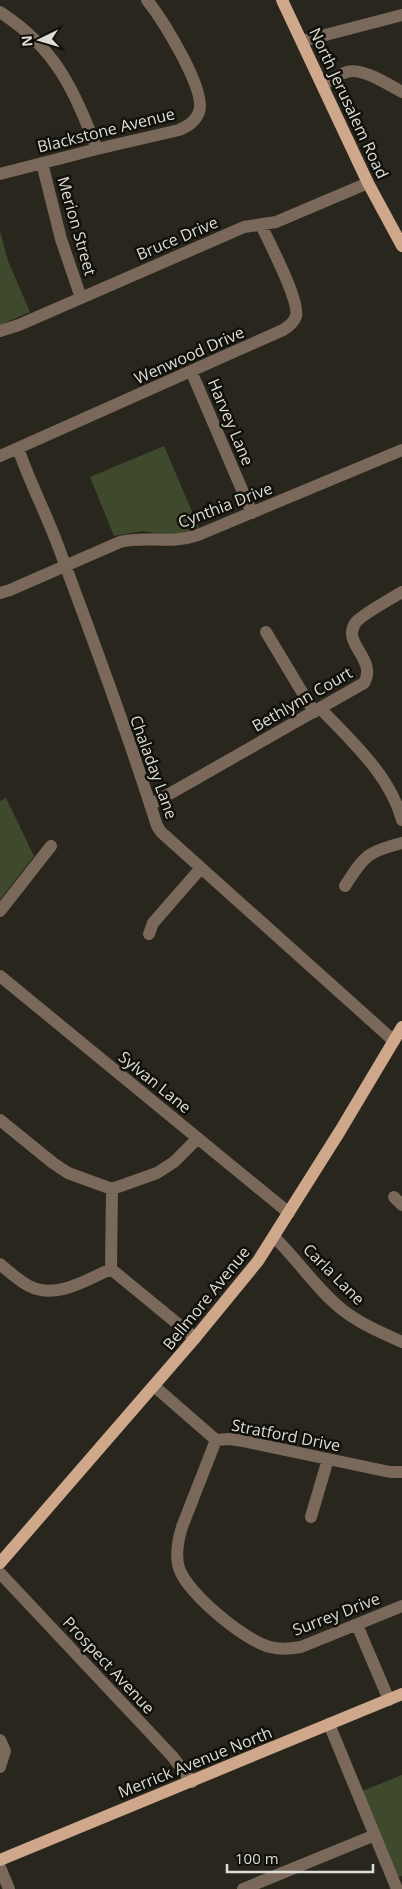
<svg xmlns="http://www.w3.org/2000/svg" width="402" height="1889" viewBox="0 0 402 1889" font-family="'Open Sans',sans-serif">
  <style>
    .green { fill: #3f4a2c }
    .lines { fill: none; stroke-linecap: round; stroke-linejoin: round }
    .minor { stroke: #7a685a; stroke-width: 12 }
    .major { stroke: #cfa88c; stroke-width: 12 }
    .labels { text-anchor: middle; stroke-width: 5; stroke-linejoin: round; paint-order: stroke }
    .street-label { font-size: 16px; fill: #dddcd5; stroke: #11100b }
  </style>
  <rect width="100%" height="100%" fill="#29271d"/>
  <!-- green -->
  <path class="green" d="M 0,231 L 8,261 L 30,312 L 0,325 Z
    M 164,446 L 199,528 L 182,533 L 165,535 L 143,531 L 114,536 L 90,477 Z
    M 6,798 L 34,856 L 0,900 L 0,801 Z
    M 402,1775 L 402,1876 L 393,1879 L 357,1793 Z"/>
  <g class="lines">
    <!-- minor -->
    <path class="minor" d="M 0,12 C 57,49 73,89 97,149
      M 302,41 L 402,15
      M 323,85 C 330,80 339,74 347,72 C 362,67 389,85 402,92
      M 42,163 L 61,239 L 81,298
      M 0,174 L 97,149 L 179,130 C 188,126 195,122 199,112 C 207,90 162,19 147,0
      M 0,331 L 19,325 L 244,227 L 276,222 L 368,183
      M 191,371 L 252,513
      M 18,448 C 29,481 45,511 57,543 C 92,637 127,731 157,826 L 161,832 L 394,1041
      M 0,456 L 283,330 C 288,327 294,322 296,316 C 300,301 269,242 261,225
      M 0,593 L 10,590 L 120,542 C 146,535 169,545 198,535 L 402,450
      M 266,632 L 314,712
      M 320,708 C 351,741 390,775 402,820
      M 150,805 L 364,683 C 378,659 340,643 356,622 C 363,614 392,598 402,592
      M 345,886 C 364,856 368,851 402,843
      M 0,911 L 51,846
      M 149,934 L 153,923 L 201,868
      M 0,976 L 289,1213
      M 0,1120 L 53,1163 L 68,1173 L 112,1189 L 157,1173 L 174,1162 L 198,1138
      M 112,1189 L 111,1269 L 195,1338
      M 394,1197 L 402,1205
      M 274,1237 C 298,1260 317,1290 344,1311 C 361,1324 382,1333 402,1342
      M 0,1264 C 9,1272 18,1280 29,1286 C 56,1300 86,1280 111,1269
      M 154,1386 L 216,1440 L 230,1439 L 243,1441 L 328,1459 L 390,1472 L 402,1472
      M 216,1440 L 182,1527 C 178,1540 175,1555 179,1568 C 187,1593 245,1641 270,1647 C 281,1650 290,1649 301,1647 L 402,1606
      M 311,1517 L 328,1459
      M 0,1573 L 172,1756 L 192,1782
      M 357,1625 L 389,1700
      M 329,1724 L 397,1889
      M 0,1740 L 5,1751 L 0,1767
      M 0,1867 L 9,1889
      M 243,1889 L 375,1835"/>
    <!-- major -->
    <path class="major" d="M 282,0 L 368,183 L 402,246
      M 0,1563 L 195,1338 L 258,1261 L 340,1131 L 402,1027
      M 0,1860 L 402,1694"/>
  </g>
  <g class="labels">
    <!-- street labels -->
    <g class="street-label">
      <text transform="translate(349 103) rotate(65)" y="6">North Jerusalem Road</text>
      <text transform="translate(106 130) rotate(-14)" y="6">Blackstone Avenue</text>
      <text transform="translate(77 226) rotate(74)" y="6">Merion Street</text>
      <text transform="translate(177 238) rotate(-23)" y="6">Bruce Drive</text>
      <text transform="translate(189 355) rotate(-24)" y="6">Wenwood Drive</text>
      <text transform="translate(231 422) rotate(67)" y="6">Harvey Lane</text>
      <text transform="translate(225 505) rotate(-21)" y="6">Cynthia Drive</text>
      <text transform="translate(302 699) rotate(-30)" y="6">Bethlynn Court</text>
      <text transform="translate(154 767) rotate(70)" y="6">Chaladay Lane</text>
      <text transform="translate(155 1082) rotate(39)" y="6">Sylvan Lane</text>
      <text transform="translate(334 1274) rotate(45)" y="6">Carla Lane</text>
      <text transform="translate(206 1298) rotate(-51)" y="6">Bellmore Avenue</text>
      <text transform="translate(286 1435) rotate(11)" y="6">Stratford Drive</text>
      <text transform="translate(336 1614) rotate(-21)" y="6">Surrey Drive</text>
      <text transform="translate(109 1665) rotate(47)" y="6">Prospect Avenue</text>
      <text transform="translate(195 1762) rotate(-22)" y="6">Merrick Avenue North</text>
    </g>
  </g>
  <!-- north arrow -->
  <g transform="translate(40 40) rotate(265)" stroke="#11100b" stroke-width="4" paint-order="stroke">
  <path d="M0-4L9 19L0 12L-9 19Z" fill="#dddcd5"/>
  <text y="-8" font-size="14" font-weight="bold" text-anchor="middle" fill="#dddcd5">N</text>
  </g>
  <!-- scale -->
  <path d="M227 1864v8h146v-8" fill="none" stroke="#dddcd5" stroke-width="2.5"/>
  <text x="235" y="1864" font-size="15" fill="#dddcd5" stroke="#11100b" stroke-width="4" paint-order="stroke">100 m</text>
</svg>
